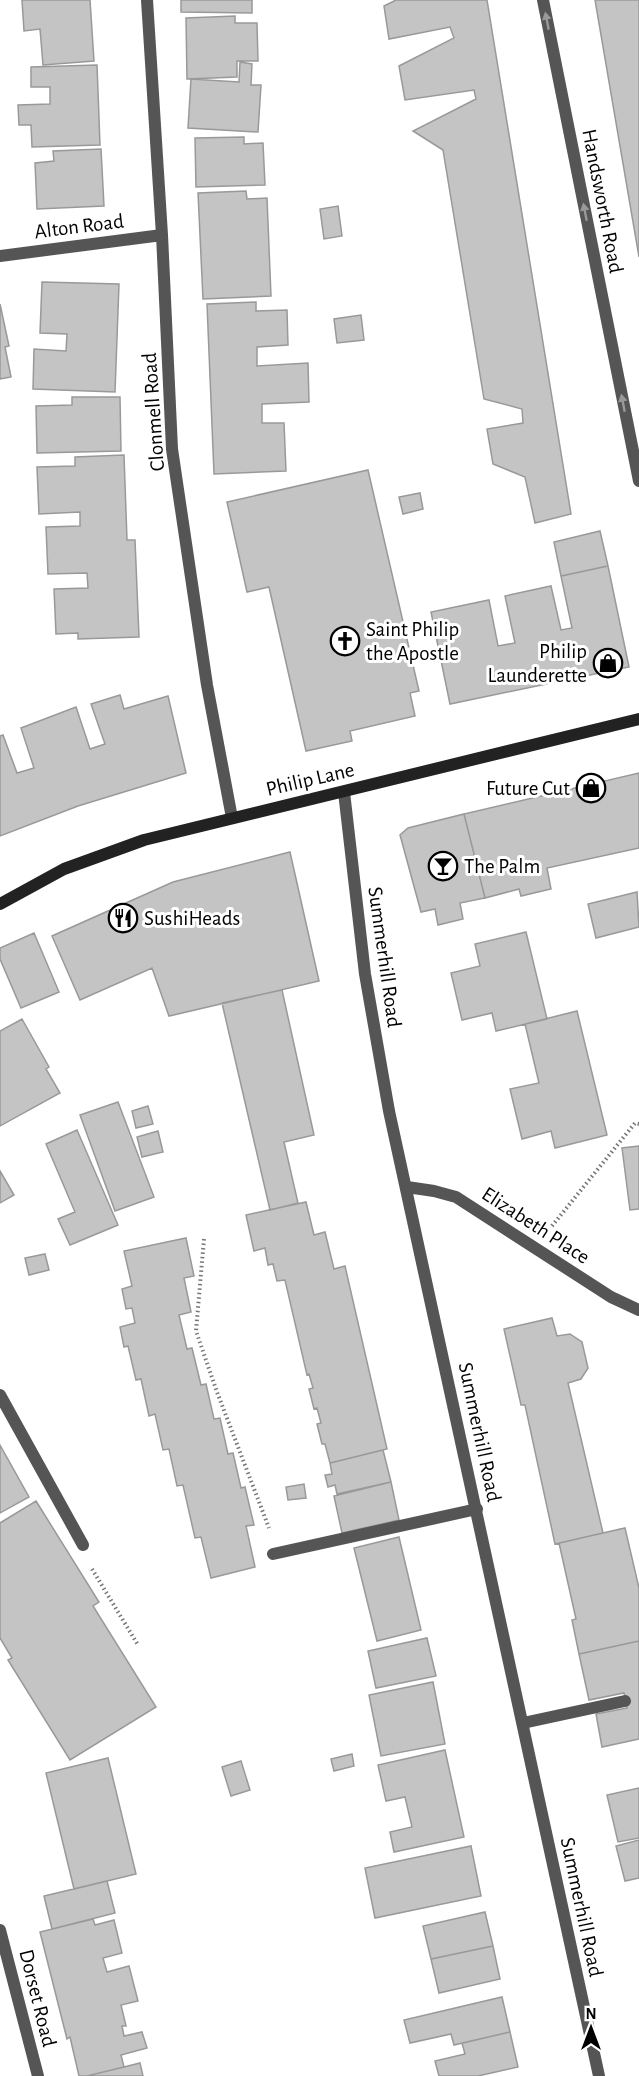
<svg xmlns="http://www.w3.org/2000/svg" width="639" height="2076" viewBox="0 0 639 2076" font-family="'Alegreya Sans',sans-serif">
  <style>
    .building { fill: #c4c4c4; stroke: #999; stroke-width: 1.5 }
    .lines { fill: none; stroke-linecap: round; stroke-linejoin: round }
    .path { stroke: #777; stroke-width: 4; stroke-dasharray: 1.5 3; stroke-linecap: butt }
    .service { stroke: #555; stroke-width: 12 }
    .minor { stroke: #555; stroke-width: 12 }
    .secondary { stroke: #222; stroke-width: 12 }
    .oneway { fill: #999 }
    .labels { text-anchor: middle; stroke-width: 6; stroke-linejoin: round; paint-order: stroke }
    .street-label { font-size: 21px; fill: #000; stroke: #fff }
    .poi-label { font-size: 21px; fill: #000; stroke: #fff; text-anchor: start }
  </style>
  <rect width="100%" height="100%" fill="#fff"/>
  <!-- building -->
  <path class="building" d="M 22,0 L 90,0 L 94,61 L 43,65 L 40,29 L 24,31 Z
    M 181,0 L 252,0 L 252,13 L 181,12 Z
    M 396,0 L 487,0 L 571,514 L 535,523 L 525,477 L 493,464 L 487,429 L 523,423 L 522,409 L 484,399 L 443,150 L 413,131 L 476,99 L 474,90 L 405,100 L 399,66 L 454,38 L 450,27 L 389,39 L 384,6 Z
    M 595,0 L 639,0 L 639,257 Z
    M 235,16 L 235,23 L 257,23 L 258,61 L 237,61 L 237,77 L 187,79 L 186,18 Z
    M 240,62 L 252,64 L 251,85 L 261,85 L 258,132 L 188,128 L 191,79 L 239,82 Z
    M 97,65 L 100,145 L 32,147 L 31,125 L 19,125 L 18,105 L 50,104 L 50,87 L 31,87 L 31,67 Z
    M 244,137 L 244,144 L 263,143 L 265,185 L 196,187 L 195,138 Z
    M 101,149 L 104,206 L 37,209 L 35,163 L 54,161 L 53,151 Z
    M 246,191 L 247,199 L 267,198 L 271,296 L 203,299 L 198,193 Z
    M 338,206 L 342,236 L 324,239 L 320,209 Z
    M 42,282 L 119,284 L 115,392 L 33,389 L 34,349 L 66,351 L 67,334 L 40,333 Z
    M 256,302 L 256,311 L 287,310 L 288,345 L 257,347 L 257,366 L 308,363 L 309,402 L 262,404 L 262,423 L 284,423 L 286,471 L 214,474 L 207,304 Z
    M 0,304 L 9,346 L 5,347 L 11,377 L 0,379 Z
    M 361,315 L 364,340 L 337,343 L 334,319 Z
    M 72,397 L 120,397 L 121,451 L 37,453 L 36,406 L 72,405 Z
    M 124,455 L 127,540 L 135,540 L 139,637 L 78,639 L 78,633 L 56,634 L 54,589 L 88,588 L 87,573 L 48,574 L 46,527 L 80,526 L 80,512 L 39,514 L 37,467 L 75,466 L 75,457 Z
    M 368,470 L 419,691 L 410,693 L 415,716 L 350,731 L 352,741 L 306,751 L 269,587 L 247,592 L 227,502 Z
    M 420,493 L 423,509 L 403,514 L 399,497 Z
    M 600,531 L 608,566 L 561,576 L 554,542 Z
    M 608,566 L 629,667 L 450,704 L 431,612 L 489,600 L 498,646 L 515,643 L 505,596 L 551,586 L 561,630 L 572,628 L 561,576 Z
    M 120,695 L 124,709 L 168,696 L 186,773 L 78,806 L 0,836 L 0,736 L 3,735 L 17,773 L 34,768 L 21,728 L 76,707 L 90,749 L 105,744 L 91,704 Z
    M 639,773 L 639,848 L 547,868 L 551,889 L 521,896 L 519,889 L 485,898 L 464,814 Z
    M 464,814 L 485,898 L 460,903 L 463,919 L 438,925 L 435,909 L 421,912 L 400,835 L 408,828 Z
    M 290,852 L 319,981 L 169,1016 L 152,968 L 80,1000 L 52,936 L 173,882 Z
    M 637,892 L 639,927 L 596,938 L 588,904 Z
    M 526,932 L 547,1019 L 496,1031 L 492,1013 L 462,1020 L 451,973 L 480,966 L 475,944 Z
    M 34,933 L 59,992 L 21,1008 L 0,959 L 0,948 Z
    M 282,990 L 314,1135 L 284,1142 L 298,1203 L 270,1210 L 222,1003 Z
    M 577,1011 L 607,1135 L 555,1148 L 551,1131 L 522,1139 L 510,1089 L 539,1083 L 525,1024 Z
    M 22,1019 L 49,1067 L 46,1069 L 60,1093 L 0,1126 L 0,1031 Z
    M 118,1102 L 154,1197 L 115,1211 L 80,1115 Z
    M 148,1106 L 153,1124 L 136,1128 L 132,1111 Z
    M 77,1130 L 118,1225 L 70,1245 L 58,1219 L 75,1212 L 46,1144 Z
    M 158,1131 L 163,1152 L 142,1157 L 137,1137 Z
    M 639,1146 L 639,1209 L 630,1210 L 622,1148 Z
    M 0,1171 L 14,1195 L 0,1203 Z
    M 306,1202 L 314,1235 L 325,1232 L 334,1269 L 345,1266 L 387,1449 L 330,1463 L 325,1444 L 322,1444 L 317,1424 L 321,1423 L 317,1408 L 314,1409 L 309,1389 L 313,1388 L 309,1374 L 307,1375 L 285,1280 L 277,1281 L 273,1264 L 268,1265 L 265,1248 L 254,1251 L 246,1215 Z
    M 186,1238 L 194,1276 L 184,1278 L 191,1312 L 179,1315 L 187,1349 L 192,1348 L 201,1385 L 206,1384 L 214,1419 L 220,1418 L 228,1454 L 233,1453 L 241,1488 L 245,1487 L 254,1525 L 246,1526 L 255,1567 L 211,1578 L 201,1537 L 195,1538 L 183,1485 L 177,1486 L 169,1449 L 163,1450 L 155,1414 L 149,1416 L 141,1379 L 136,1380 L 128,1346 L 124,1347 L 120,1327 L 135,1323 L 132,1308 L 126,1309 L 122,1289 L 132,1286 L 124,1251 Z
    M 45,1254 L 49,1270 L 29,1275 L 25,1258 Z
    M 552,1318 L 557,1336 L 570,1334 L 582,1342 L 588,1368 L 581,1379 L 568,1383 L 603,1533 L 555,1544 L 525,1405 L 521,1405 L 504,1329 Z
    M 0,1445 L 29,1497 L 0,1513 Z
    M 383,1450 L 391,1482 L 337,1494 L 335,1485 L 328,1487 L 325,1475 L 332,1474 L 330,1463 Z
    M 391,1482 L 399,1520 L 342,1533 L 334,1496 Z
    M 304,1484 L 306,1498 L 288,1500 L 286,1487 Z
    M 36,1501 L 99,1602 L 93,1606 L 156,1707 L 70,1760 L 8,1660 L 12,1658 L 0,1638 L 0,1523 Z
    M 625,1528 L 639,1588 L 639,1641 L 579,1654 L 572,1620 L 576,1619 L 559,1543 Z
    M 399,1537 L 421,1630 L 377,1641 L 354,1548 Z
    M 427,1638 L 436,1676 L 376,1688 L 368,1651 Z
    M 639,1641 L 639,1739 L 602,1747 L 596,1714 L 627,1708 L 624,1693 L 589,1700 L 579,1654 Z
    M 433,1682 L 445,1744 L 381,1756 L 369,1695 Z
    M 445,1750 L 464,1837 L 394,1852 L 390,1832 L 412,1827 L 405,1797 L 386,1801 L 378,1765 Z
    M 352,1754 L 354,1766 L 334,1771 L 331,1759 Z
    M 108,1758 L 136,1874 L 74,1889 L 46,1773 Z
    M 241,1761 L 250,1790 L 231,1796 L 222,1767 Z
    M 639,1788 L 639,1838 L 618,1842 L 607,1795 Z
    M 639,1840 L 639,1878 L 625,1881 L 616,1846 Z
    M 471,1846 L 481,1896 L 375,1918 L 365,1868 Z
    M 107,1881 L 115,1913 L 52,1929 L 44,1896 Z
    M 485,1912 L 493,1946 L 431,1959 L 423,1926 Z
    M 93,1919 L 95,1925 L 114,1920 L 122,1953 L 103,1958 L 107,1972 L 129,1966 L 138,2001 L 121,2005 L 126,2026 L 122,2026 L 124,2036 L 142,2032 L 147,2048 L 121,2055 L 124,2067 L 87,2076 L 79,2076 L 70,2037 L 67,2039 L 40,1932 Z
    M 493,1946 L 500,1979 L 439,1993 L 431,1959 Z
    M 502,1997 L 510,2032 L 454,2045 L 451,2034 L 410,2043 L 404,2020 Z
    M 510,2032 L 518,2067 L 478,2076 L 439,2076 L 435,2061 L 465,2054 L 462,2043 Z
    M 140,2063 L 143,2076 L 87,2076 L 124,2067 Z"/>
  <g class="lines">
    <!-- path -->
    <path class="path" d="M 552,1226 L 635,1123 L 639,1124
      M 204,1239 L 196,1331 L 217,1392 L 269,1528
      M 92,1569 L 138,1645"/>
    <!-- service -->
    <path class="service" d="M 0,1395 L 83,1545
      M 273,1554 L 477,1509
      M 523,1723 L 625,1701"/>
    <!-- minor -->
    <path class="minor" d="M 147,0 L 162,235 L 172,449 L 207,685 L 232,818
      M 543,0 L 639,481
      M 0,256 L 162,235
      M 344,792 L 365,974 L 389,1111 L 599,2076
      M 407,1187 L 434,1191 L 456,1197 L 611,1297 L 639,1310
      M 0,1930 L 38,2076"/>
    <!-- secondary -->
    <path class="secondary" d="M 0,904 L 64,869 L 144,840 L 639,719"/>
  </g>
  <!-- one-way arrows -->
  <defs><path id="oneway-solid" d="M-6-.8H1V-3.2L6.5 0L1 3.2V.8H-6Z" transform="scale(1.5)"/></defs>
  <g class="oneway">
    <use href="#oneway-solid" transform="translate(547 21) rotate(-101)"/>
    <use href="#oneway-solid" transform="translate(585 212) rotate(-101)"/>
    <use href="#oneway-solid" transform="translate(623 403) rotate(-101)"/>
  </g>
  <!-- icons -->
  <defs>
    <g id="church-ring" transform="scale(1.5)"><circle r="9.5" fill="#fff" stroke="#000" stroke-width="1.5"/><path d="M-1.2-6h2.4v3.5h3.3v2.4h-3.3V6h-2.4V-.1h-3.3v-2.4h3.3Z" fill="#000"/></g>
    <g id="shop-ring" transform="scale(1.5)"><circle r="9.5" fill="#fff" stroke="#000" stroke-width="1.5"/><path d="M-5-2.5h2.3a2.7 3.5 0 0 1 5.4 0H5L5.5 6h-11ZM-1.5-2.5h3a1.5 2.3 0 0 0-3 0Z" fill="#000"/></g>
    <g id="bar-ring" transform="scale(1.5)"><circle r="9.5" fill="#fff" stroke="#000" stroke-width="1.5"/><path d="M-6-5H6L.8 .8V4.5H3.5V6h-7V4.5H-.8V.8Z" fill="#000"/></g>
    <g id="restaurant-ring" transform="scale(1.5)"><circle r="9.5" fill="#fff" stroke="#000" stroke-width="1.5"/><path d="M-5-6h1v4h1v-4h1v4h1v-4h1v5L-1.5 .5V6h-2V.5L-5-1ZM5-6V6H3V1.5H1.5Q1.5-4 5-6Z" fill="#000"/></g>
  </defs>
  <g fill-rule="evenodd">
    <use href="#church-ring" x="345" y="641"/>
    <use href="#shop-ring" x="608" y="663"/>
    <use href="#shop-ring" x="591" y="788"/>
    <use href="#bar-ring" x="443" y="866"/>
    <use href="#restaurant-ring" x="123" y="918"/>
  </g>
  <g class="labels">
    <!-- street labels -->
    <g class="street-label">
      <text transform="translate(603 201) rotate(79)" y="7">Handsworth Road</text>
      <text transform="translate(79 226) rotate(-7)" y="7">Alton Road</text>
      <text transform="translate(153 412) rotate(-94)" y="7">Clonmell Road</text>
      <text transform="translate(310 779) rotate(-13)" y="7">Philip Lane</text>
      <text transform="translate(385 957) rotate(82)" y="7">Summerhill Road</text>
      <text transform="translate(536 1225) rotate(33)" y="7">Elizabeth Place</text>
      <text transform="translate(480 1432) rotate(78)" y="7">Summerhill Road</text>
      <text transform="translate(582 1907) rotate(78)" y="7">Summerhill Road</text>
      <text transform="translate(38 1998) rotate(76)" y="7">Dorset Road</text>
    </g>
    <!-- poi labels -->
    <g class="poi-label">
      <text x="366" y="636">Saint Philip<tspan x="366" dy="24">the Apostle</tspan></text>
      <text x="587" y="658" text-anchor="end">Philip<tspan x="587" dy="24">Launderette</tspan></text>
      <text x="570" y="795" text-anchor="end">Future Cut</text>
      <text x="464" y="873">The Palm</text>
      <text x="144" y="925">SushiHeads</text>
    </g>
  </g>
  <!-- north arrow -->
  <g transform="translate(591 2028)" stroke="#ffffff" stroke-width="4.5" paint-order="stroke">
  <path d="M0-4.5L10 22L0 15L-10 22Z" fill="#000000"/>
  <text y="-9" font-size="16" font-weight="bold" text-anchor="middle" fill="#000000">N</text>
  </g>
</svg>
